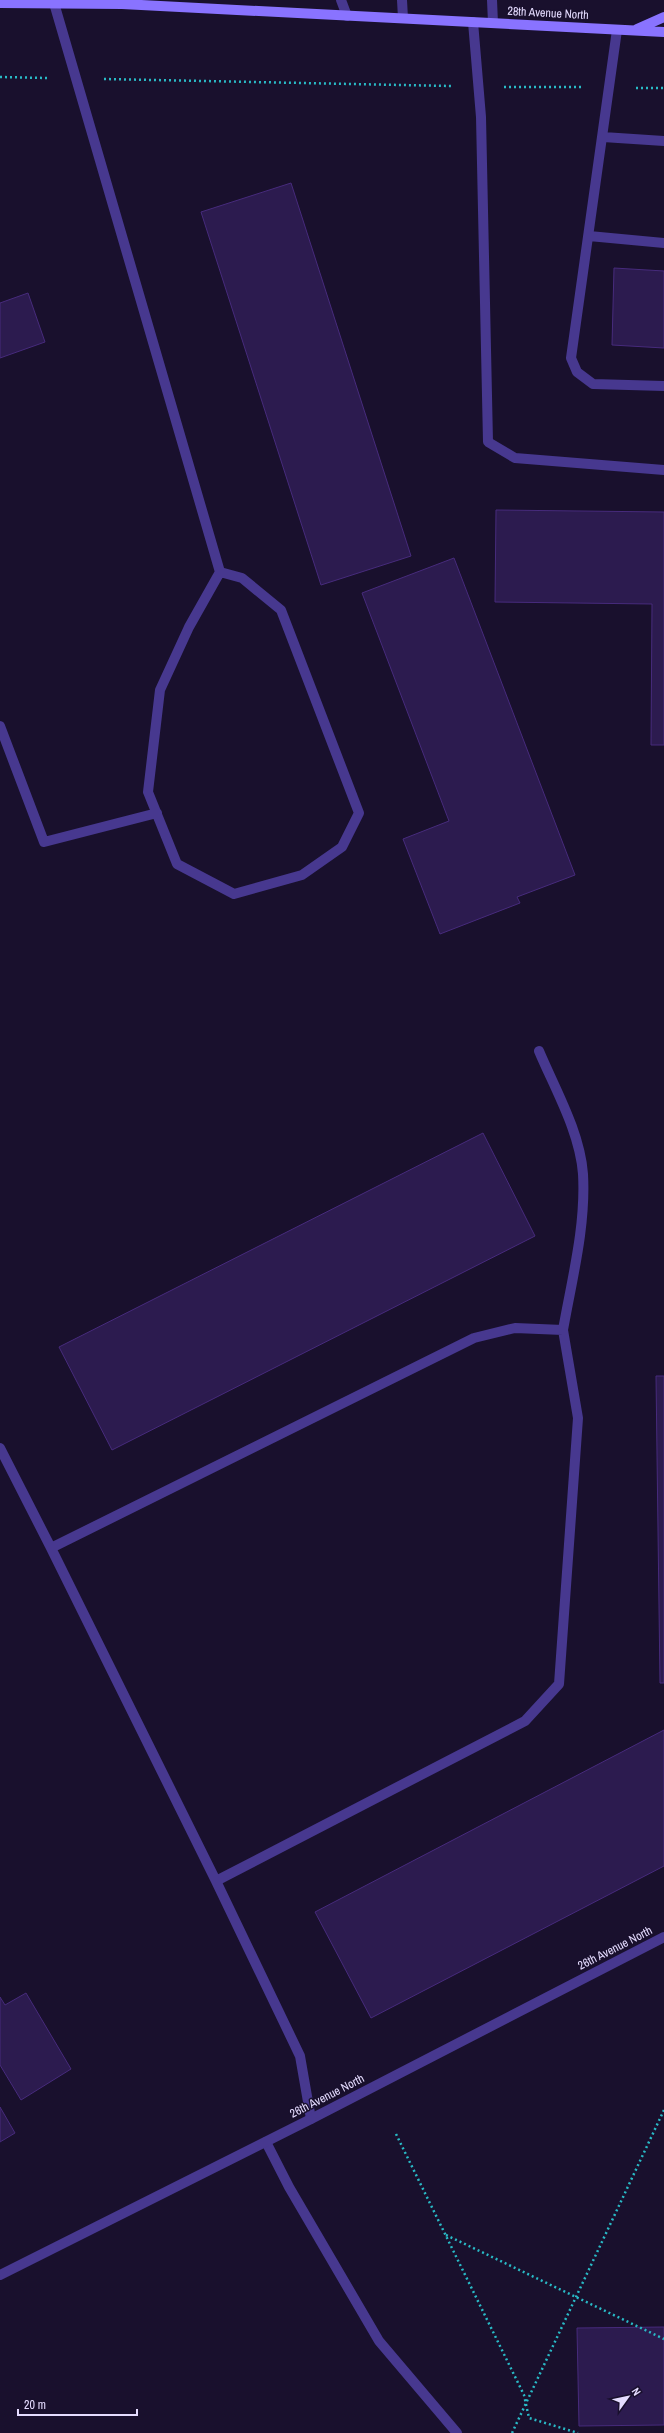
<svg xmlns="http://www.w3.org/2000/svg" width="664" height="2433" viewBox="0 0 664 2433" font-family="'Archivo Narrow',sans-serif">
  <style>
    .building { fill: #2c1b4f; stroke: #472b7c }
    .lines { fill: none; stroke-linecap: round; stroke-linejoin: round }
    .path { stroke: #29bac6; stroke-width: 2.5; stroke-dasharray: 2 3; stroke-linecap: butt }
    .service { stroke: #47388f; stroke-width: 10 }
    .minor { stroke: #47388f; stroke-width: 10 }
    .secondary { stroke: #8973ff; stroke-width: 10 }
    .labels { text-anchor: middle; stroke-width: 3; stroke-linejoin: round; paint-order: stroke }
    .street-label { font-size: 12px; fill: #e5dcff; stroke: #19102d }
  </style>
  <rect width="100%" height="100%" fill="#19102d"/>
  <!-- building -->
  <path class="building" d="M 291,183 L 411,556 L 321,585 L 201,212 Z
    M 614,268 L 664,271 L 664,348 L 612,345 Z
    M 28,293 L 45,342 L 0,358 L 0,303 Z
    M 496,510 L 664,512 L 664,745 L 651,745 L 652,604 L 495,602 Z
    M 454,558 L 575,875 L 517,897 L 520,903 L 440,934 L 403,839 L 449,821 L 362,593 Z
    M 483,1133 L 535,1236 L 112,1450 L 59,1347 Z
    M 656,1376 L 664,1376 L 664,1683 L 660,1683 Z
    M 664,1730 L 664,1866 L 371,2018 L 315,1912 Z
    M 26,1993 L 71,2069 L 21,2100 L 0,2065 L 0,1997 L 5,2005 Z
    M 0,2107 L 15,2133 L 0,2142 Z
    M 664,2327 L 664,2425 L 579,2426 L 577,2328 Z"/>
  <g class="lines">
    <!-- path -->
    <path class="path" d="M 0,77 L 47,78
      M 104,79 L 451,86
      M 504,87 L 583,87
      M 636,88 L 664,88
      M 396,2134 L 524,2395 L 529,2418 L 578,2433
      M 446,2235 L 664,2339
      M 512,2433 L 664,2110"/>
    <!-- service -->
    <path class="service" d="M 341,0 L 347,16
      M 402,0 L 403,18
      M 492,0 L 493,23
      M 54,3 L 220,572 L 189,627 L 160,690 L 148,792 L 177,864 L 234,894 L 302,875 L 342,847 L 359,813 L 281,610 L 242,578 L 220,572
      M 473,22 L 481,117 L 488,442 L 515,458 L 664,470
      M 617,30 L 571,358 L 577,372 L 593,384 L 664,386
      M 603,137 L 664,141
      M 589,236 L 664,243
      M 0,726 L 44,842 L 157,813
      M 539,1051 C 555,1089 580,1132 583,1174 C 586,1226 572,1279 563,1330
      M 0,1448 L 51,1548
      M 216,1881 L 51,1548 L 474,1338 L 515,1328 L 563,1330 L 578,1418 L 559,1684 L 525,1721 L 216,1881 L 300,2056 L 311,2119
      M 266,2142 L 289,2187 L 379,2341 L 457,2433"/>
    <!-- minor -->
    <path class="minor" d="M 0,2275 L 311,2119 L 664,1937"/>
    <!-- secondary -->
    <path class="secondary" d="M 0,3 L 122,4 L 664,32
      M 637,29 L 664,17"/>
  </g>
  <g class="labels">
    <!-- street labels -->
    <g class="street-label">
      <text transform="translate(548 13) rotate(3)" y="4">28th Avenue North</text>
      <text transform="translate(615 1948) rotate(-27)" y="4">26th Avenue North</text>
      <text transform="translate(327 2096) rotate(-27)" y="4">26th Avenue North</text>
    </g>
  </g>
  <!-- north arrow -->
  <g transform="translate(628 2397) rotate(57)" stroke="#19102d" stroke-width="3" paint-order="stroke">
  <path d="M0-3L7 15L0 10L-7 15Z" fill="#e5dcff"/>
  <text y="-6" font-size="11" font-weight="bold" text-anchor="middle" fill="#e5dcff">N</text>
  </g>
  <!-- scale -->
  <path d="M18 2409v6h119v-6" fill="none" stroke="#e5dcff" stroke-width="2"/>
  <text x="24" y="2409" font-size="12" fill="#e5dcff" stroke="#19102d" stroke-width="3" paint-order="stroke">20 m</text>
</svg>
